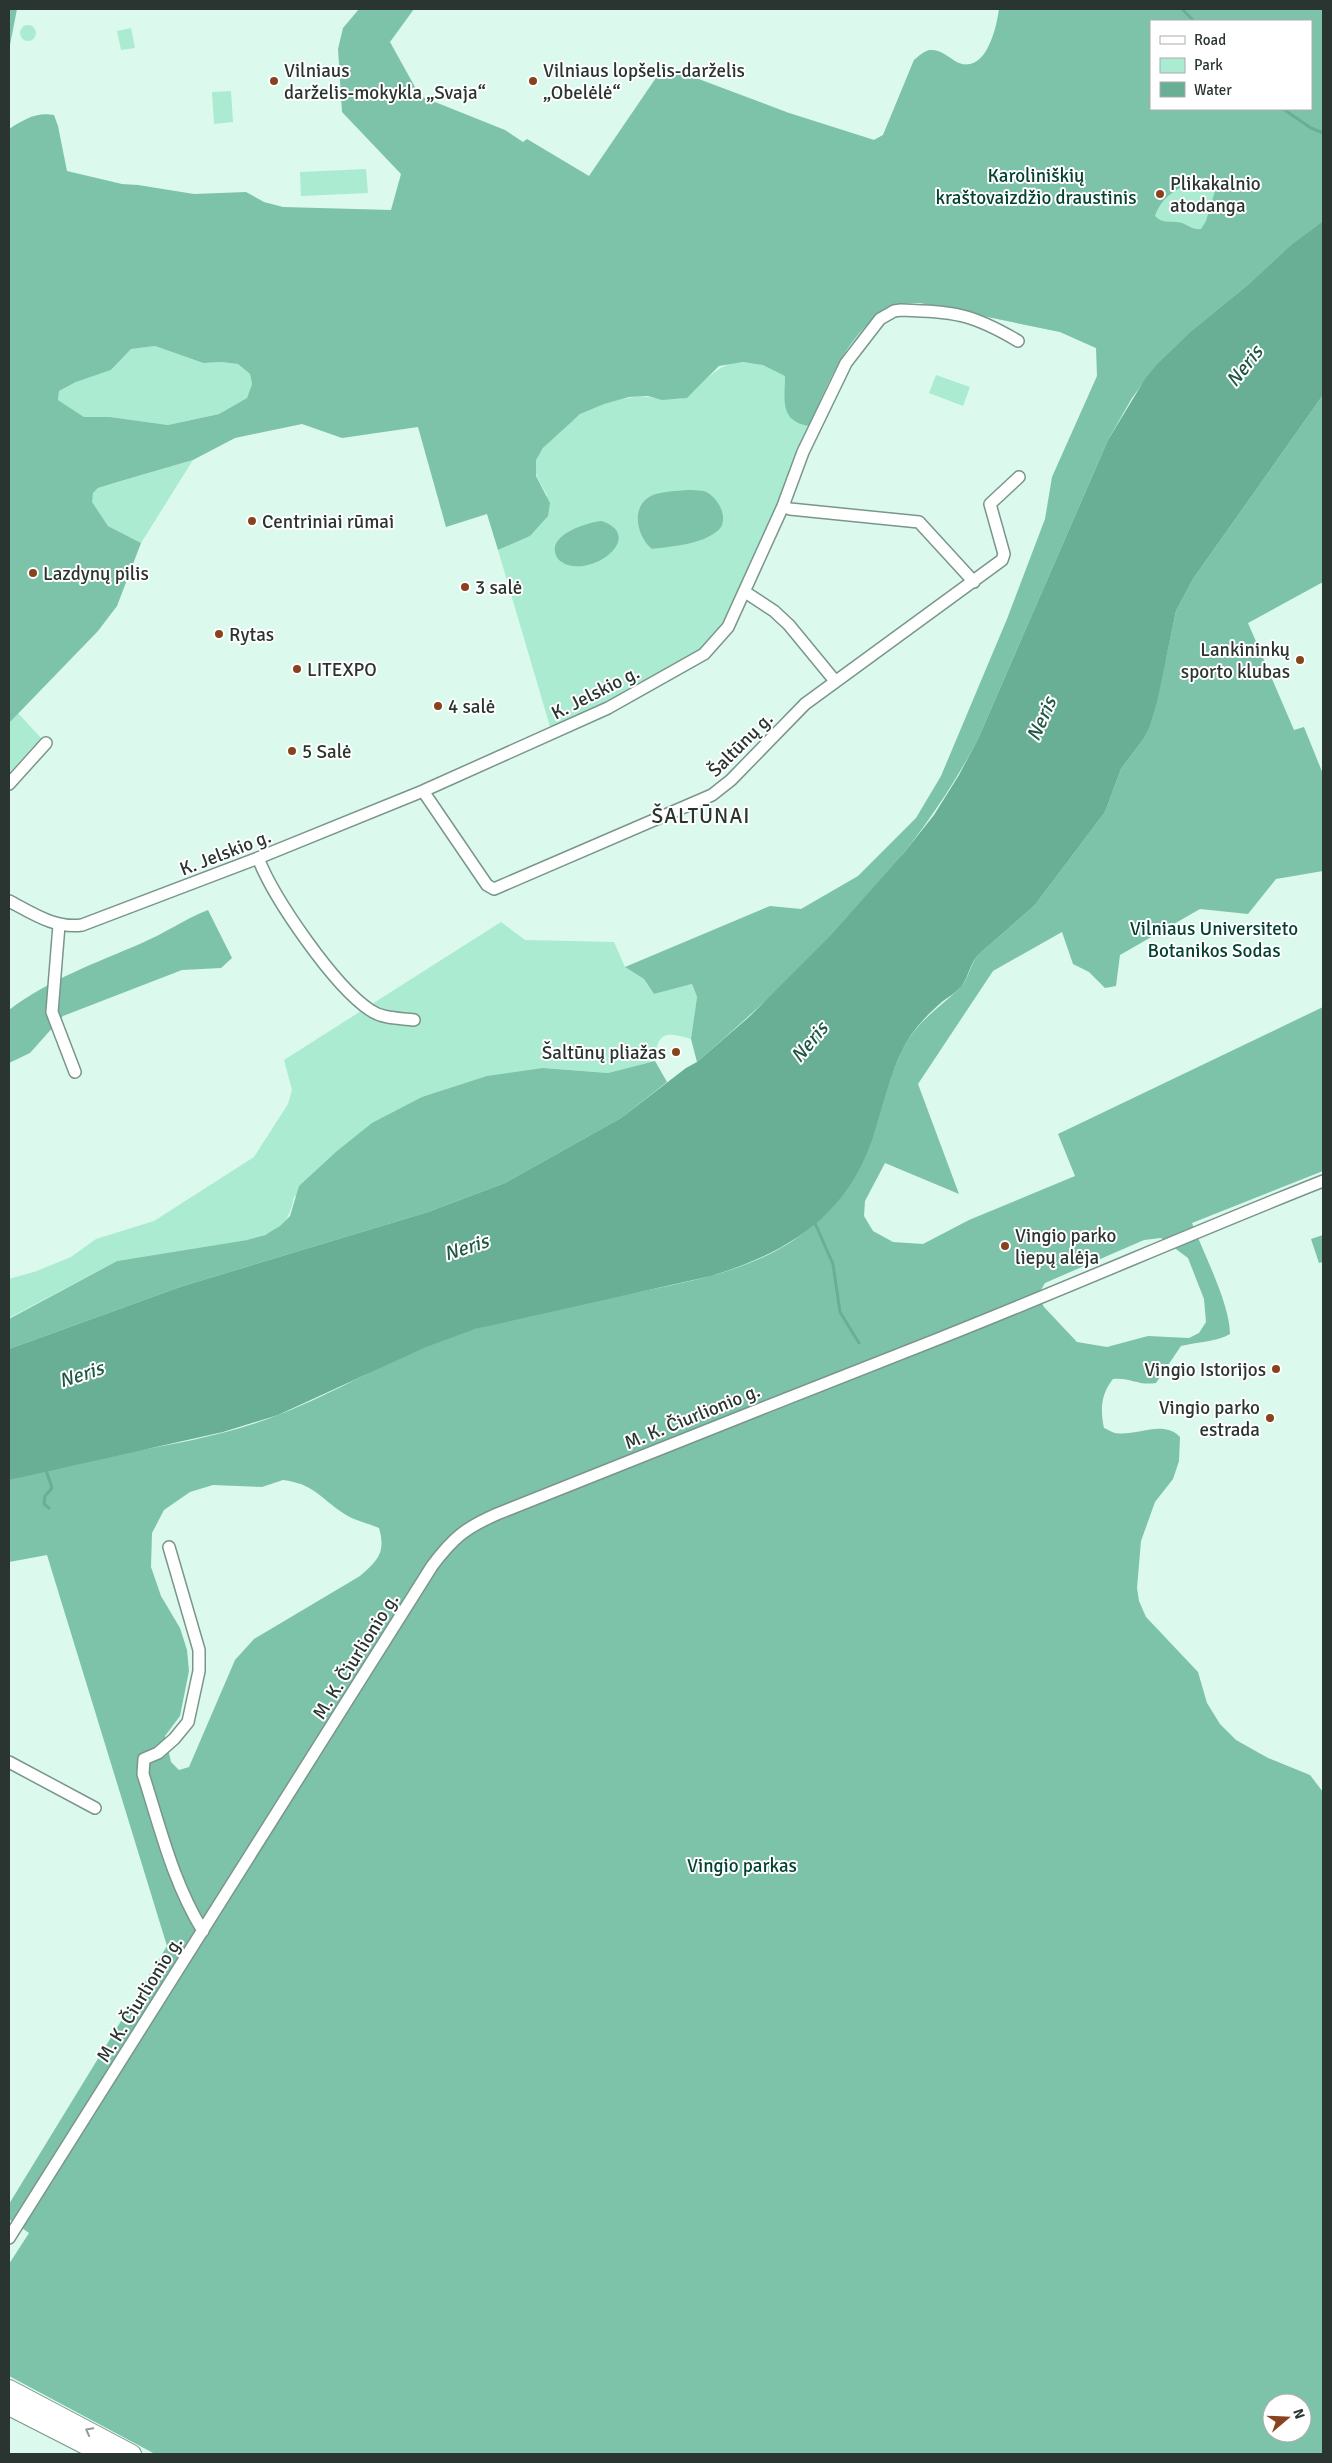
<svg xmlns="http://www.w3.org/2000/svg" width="1332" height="2463" viewBox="0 0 1332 2463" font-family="Signika,sans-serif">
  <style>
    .green { fill: #abebd2; fill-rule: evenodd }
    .forest { fill: #7dc3a9; fill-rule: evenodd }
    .water { fill: #68af95 }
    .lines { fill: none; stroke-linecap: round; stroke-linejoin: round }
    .stream { stroke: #68af95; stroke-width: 3 }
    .minor-casing { stroke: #7a968a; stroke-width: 14 }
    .trunk-casing { stroke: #7a968a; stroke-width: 20 }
    .minor { stroke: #fff; stroke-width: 11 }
    .trunk { stroke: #fff; stroke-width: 18 }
    .oneway { stroke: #949a98 }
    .poi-dot { fill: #88421d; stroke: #fff; stroke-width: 2 }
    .labels { text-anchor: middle; stroke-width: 4; stroke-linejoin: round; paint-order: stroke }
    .poi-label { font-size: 19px; fill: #2a3531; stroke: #fff; text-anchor: start }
    .park-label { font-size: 19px; fill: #034231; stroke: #fff }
    .street-label { font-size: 19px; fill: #2a3531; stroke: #fff }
    .water-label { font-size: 20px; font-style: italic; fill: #1f5745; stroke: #fff }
    .quarter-label { font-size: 21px; letter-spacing: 1px; fill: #2a3531; stroke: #fff }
  </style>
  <rect width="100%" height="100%" fill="#dbf9ed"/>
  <!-- green -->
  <path class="green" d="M 999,9 L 1323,9 L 1323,221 C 1295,240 1273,264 1247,286 C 1212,316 1174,342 1145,379 L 1096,348 L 1060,332 L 920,303 L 900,305 L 882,313 L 843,354 L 809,426 L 772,521 L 720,627 L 699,654 L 551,730 L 498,550 L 530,536 L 547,495 C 541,484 532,473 536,460 C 540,448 570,420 581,413 C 594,406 612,400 628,398 C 647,394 665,402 684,398 C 689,397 692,393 696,389 C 716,370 725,359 755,363 L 789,113 L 874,140 L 883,135 L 914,60 C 919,56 924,51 930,50 C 943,49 951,61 962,64 C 987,70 997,26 999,9 ZM 1151,21 L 1311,21 L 1311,109 L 1151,109 ZM 688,490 L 704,491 L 697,541 L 652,549 L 659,493 Z
    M20 33a8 8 0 1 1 16 0a8 8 0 1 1-16 0Z
    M 131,28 L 135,48 L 121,50 L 117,31 Z
    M 231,91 L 233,122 L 214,124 L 212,92 Z
    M 366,169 L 368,193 L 301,196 L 300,172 Z
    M 155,346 L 202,363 L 221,362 L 238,364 L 250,374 L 252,384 L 247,398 L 219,414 L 168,425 L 110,417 L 84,417 L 58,400 L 59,391 L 76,382 L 111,370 L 131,349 Z
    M 936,375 L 970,387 L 963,406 L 929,393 Z
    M 193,460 L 141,543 L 108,526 L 91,502 L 93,493 L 98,488 Z
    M 18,713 L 41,738 L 9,773 L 9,723 Z
    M 501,922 L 525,940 L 614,942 L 625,967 L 644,979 L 654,994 L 692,984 L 697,997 L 691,1039 C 665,1031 657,1032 655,1061 L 608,1073 L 543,1068 L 294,1197 C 288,1228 276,1232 247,1240 L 117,1261 L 9,1318 L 9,1279 L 37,1271 L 71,1257 L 96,1239 L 154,1221 L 254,1157 L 288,1104 L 292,1090 L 284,1060 Z"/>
  <!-- forest -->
  <path class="forest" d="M 9,9 L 17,9 L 9,50 Z
    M 359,9 L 414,9 L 390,42 L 420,96 L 505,130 L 523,142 L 527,139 L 589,176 L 664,66 L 789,113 L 874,140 L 883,135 L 914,60 C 919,56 924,51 930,50 C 943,49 951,61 962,64 C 987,70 997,26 999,9 L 1323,9 L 1323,221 L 1292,244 L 1249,284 L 1189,333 L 1157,364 L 1132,398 L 1108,440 L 978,739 C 912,866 804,969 697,1062 L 691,1039 L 697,997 L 692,984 L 654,994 L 644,979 L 625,967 L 770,906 L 801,909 L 858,876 L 916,818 L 941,776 L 1007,619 L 1045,519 L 1052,477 L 1097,376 L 1096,348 L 1060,332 L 920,303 C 913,303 904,303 898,305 C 849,324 829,382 809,426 C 779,421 785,400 785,376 L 763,365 L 743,362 L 719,366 L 687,398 L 662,400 L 648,396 L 629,397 L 604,404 L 580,414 L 543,448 L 536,460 L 536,476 L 550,503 L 548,516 L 530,536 L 498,550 L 487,514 L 446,527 L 418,427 L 342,438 L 302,424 L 235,438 L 193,460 L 121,481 L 98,488 L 93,493 L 92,502 L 108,526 L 141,543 L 117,606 L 98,631 L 9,723 L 9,129 C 24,120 35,112 54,115 L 58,126 L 67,171 L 122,184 L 138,185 L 194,194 L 246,192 L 264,202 L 283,207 L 391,210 L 401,174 L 342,112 L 338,49 L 343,28 ZM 1151,21 L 1311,21 L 1311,109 L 1151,109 ZM 1205,179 L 1218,181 L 1206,221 L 1201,229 C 1193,230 1189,226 1182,223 C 1172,220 1164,225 1155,216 C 1163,193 1183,185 1205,179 ZM 155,346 L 203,363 L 221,362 L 238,364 L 250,374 L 252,384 L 247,398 L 219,414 L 168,425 L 110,417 L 84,417 L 58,400 L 59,391 L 76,382 L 111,370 L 131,349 Z
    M 1323,395 L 1323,582 L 1248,623 L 1294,730 L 1304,727 L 1323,774 L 1323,871 L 1276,879 L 1248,914 L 1200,909 L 1120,955 L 1116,986 L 1105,988 L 1089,972 L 1073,964 L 1062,932 L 993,971 L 918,1084 L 959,1194 L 885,1163 L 865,1201 L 864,1216 L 873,1231 L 893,1242 L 923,1244 L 969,1220 L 1075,1176 L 1058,1134 L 1323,1007 L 1323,1171 L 1192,1223 C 1203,1252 1230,1304 1230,1334 C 1216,1342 1197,1342 1181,1346 L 1156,1383 C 1138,1386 1130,1377 1113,1379 C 1101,1394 1100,1409 1104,1428 C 1107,1429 1111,1432 1115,1433 C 1136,1437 1163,1419 1180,1437 L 1179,1461 L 1173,1479 L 1155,1502 L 1141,1541 L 1137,1588 L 1139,1601 L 1146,1617 L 1198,1672 L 1207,1703 L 1220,1724 L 1236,1740 L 1268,1758 L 1310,1775 L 1323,1792 L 1323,2454 L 155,2454 L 9,2376 L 9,2264 L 29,2233 L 9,2219 L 9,2204 L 167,1946 L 47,1555 L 9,1562 L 9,1480 C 96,1451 192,1449 278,1415 C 346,1389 408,1347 478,1328 C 529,1314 582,1304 634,1293 C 696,1280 764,1269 813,1225 C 876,1169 870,1118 903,1049 C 916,1022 938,1009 959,989 C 969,980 969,965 979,954 L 1035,905 L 1105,812 L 1121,769 L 1142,741 L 1166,658 L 1176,611 L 1193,579 ZM 1161,1238 L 1188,1258 L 1204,1299 L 1206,1322 L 1199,1333 L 1189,1338 L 1148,1336 L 1107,1347 L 1077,1342 L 1044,1307 L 1038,1295 L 1045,1283 L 1144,1240 ZM 283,1480 C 314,1484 319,1497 343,1513 C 352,1520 368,1523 379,1528 C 386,1553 378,1560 360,1576 L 254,1639 L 235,1660 L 189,1767 L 179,1770 L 171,1762 L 165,1736 L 180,1716 L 189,1671 L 187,1650 L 180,1628 L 161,1596 L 151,1567 L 152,1533 L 164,1510 L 190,1492 L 213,1485 L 262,1487 ZM 1272,2403 L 1302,2403 L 1302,2433 L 1272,2433 Z
    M 688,490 C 693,490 699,490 704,491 C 718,496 732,521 716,532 C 699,545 673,546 652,549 C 638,538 630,509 649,497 C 659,491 676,491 688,490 Z
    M 602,521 C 644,536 597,574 568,565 C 562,563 556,559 555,552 C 551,534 588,522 602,521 Z
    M 208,910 L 232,958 L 221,968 L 182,970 L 63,1016 L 30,1053 L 9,1063 L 9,1010 C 50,979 96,963 142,943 C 165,933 185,919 208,910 Z
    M 655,1061 L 667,1082 L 621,1118 L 505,1183 L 428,1212 L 180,1287 L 9,1349 L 9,1319 L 117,1261 L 247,1240 L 265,1235 L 280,1226 L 290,1216 L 299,1186 L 337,1151 L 372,1123 L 422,1097 L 487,1076 L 543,1068 L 608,1073 Z
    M 1323,1235 L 1323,1262 L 1319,1263 L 1311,1239 Z"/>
  <!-- water -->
  <path class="water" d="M 1323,221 L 1323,395 L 1193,579 L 1176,611 L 1157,702 L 1149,728 L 1142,741 L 1121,769 L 1105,812 L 1035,905 L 979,954 C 969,964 969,977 961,987 C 956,992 949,997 943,1001 C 928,1014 913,1029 904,1047 C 889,1076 882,1109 872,1140 C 845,1218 786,1253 711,1276 L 475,1329 L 426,1347 L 278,1415 L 223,1432 L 9,1480 L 9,1349 L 180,1287 L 428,1212 L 505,1183 L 621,1118 L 686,1068 L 697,1062 L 749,1017 L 832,934 L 903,854 L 934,815 L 959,775 L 978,739 L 1108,440 L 1145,379 L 1157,364 L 1189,333 L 1249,284 L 1292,244 Z"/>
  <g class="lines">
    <!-- stream -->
    <path class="stream" d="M 1182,9 L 1194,21
      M 1283,109 L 1311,128 L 1323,133
      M 814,1221 L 833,1264 L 840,1312 L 859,1343
      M 45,1467 L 52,1488 L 45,1496 L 44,1504 L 49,1508"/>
    <!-- minor casing -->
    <g class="minor-casing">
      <path id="minor" d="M 783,506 L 790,509 L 919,522 L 974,582
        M 745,592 L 774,611 L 789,625 L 835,681
        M 9,784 L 46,743
        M 423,791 L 487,885 L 494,889 L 712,795 L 731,780 L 805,704 L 1002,560 L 1004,554 L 990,504 L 1019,477
        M 258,858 C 274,899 334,986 370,1010 C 383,1019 399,1018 414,1020
        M 9,901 C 32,913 55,929 82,925 L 258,858 L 423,791 L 608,708 L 704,654 L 728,627 L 783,506 L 803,452 L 846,363 L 880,319 L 894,311 L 901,310 C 954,312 971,313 1018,341
        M 59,925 L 52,1012 L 75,1072
        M 169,1547 L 199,1650 L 199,1671 L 188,1722 L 174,1739 L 158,1753 L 144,1759 L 143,1774 C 160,1827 173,1883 203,1931
        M 9,1762 L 95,1808
        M 9,2238 L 432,1566 C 453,1538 465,1528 497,1514 C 643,1455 791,1397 938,1339 C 1067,1288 1194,1232 1323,1181"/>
    </g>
    <!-- trunk casing -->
    <g class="trunk-casing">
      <path id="trunk" d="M 9,2389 L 132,2454
        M 9,2406 L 103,2454"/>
    </g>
    <!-- minor -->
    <use href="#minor" class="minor"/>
    <!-- trunk -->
    <use href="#trunk" class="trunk"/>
  </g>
  <!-- one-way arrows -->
  <defs><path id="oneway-chevron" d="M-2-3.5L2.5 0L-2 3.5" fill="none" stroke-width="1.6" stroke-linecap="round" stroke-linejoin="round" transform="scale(1.25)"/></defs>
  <use class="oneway" href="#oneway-chevron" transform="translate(89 2431) rotate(-152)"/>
  <!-- markers -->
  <g class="poi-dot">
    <circle cx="274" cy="81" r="5"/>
    <circle cx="533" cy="81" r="5"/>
    <circle cx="1160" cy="194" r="5"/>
    <circle cx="252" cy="521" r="5"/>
    <circle cx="33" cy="573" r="5"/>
    <circle cx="465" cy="587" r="5"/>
    <circle cx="219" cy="634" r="5"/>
    <circle cx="1300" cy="660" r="5"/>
    <circle cx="297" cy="669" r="5"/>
    <circle cx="438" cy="706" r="5"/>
    <circle cx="292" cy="751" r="5"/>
    <circle cx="676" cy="1052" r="5"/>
    <circle cx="1005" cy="1246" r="5"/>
    <circle cx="1276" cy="1369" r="5"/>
    <circle cx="1270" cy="1418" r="5"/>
  </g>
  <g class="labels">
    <!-- poi labels -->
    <g class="poi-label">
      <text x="284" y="77">Vilniaus<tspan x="284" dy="22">darželis-mokykla „Svaja“</tspan></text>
      <text x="543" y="77">Vilniaus lopšelis-darželis<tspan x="543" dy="22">„Obelėlė“</tspan></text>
      <text x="1170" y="190">Plikakalnio<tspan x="1170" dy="22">atodanga</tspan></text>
      <text x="262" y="528">Centriniai rūmai</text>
      <text x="43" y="580">Lazdynų pilis</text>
      <text x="475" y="594">3 salė</text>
      <text x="229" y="641">Rytas</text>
      <text x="1290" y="656" text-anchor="end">Lankininkų<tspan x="1290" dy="22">sporto klubas</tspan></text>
      <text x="307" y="676">LITEXPO</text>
      <text x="448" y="713">4 salė</text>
      <text x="302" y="758">5 Salė</text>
      <text x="666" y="1059" text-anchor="end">Šaltūnų pliažas</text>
      <text x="1015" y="1242">Vingio parko<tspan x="1015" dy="22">liepų alėja</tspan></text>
      <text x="1266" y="1376" text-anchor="end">Vingio Istorijos</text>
      <text x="1260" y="1414" text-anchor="end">Vingio parko<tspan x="1260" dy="22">estrada</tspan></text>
    </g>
    <!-- park labels -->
    <g class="park-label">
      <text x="1036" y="182">Karoliniškių<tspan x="1036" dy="22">kraštovaizdžio draustinis</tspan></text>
      <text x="1214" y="935">Vilniaus Universiteto<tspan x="1214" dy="22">Botanikos Sodas</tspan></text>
      <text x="742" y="1872">Vingio parkas</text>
    </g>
    <!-- street labels -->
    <g class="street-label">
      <text transform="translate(595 692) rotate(-27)" y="7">K. Jelskio g.</text>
      <text transform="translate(740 744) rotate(-45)" y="7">Šaltūnų g.</text>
      <text transform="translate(225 852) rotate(-21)" y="7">K. Jelskio g.</text>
      <text transform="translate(692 1416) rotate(-22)" y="7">M. K. Čiurlionio g.</text>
      <text transform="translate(355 1656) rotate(-58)" y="7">M. K. Čiurlionio g.</text>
      <text transform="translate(139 1999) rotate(-58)" y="7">M. K. Čiurlionio g.</text>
    </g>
    <!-- water labels -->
    <g class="water-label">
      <text transform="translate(1244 366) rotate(-52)" y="7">Neris</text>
      <text transform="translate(1041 719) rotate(-66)" y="7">Neris</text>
      <text transform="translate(809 1042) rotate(-50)" y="7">Neris</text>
      <text transform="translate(466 1247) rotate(-18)" y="7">Neris</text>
      <text transform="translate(81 1374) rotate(-18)" y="7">Neris</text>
    </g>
    <!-- quarter labels -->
    <g class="quarter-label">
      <text x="701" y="823">ŠALTŪNAI</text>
    </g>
  </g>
  <!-- border -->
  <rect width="1332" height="2463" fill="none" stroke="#2a3531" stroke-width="20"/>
  <!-- legend -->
  <rect x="1150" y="20" width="162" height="90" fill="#ffffff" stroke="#aaaead"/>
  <rect x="1160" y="36" width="25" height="8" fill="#ffffff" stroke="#aaaead"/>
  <text x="1194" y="45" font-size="15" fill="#2a3531">Road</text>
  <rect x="1160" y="58" width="25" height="15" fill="#abebd2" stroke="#aaaead"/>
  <text x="1194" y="70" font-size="15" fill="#2a3531">Park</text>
  <rect x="1160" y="82" width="25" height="15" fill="#68af95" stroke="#aaaead"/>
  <text x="1194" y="95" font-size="15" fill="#2a3531">Water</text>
  <!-- north arrow -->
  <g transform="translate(1287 2418) rotate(71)"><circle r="24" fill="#ffffff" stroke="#aaaead"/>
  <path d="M0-4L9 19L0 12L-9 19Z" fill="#88421d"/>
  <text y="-8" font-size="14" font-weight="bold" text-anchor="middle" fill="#2a3531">N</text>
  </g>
</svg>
